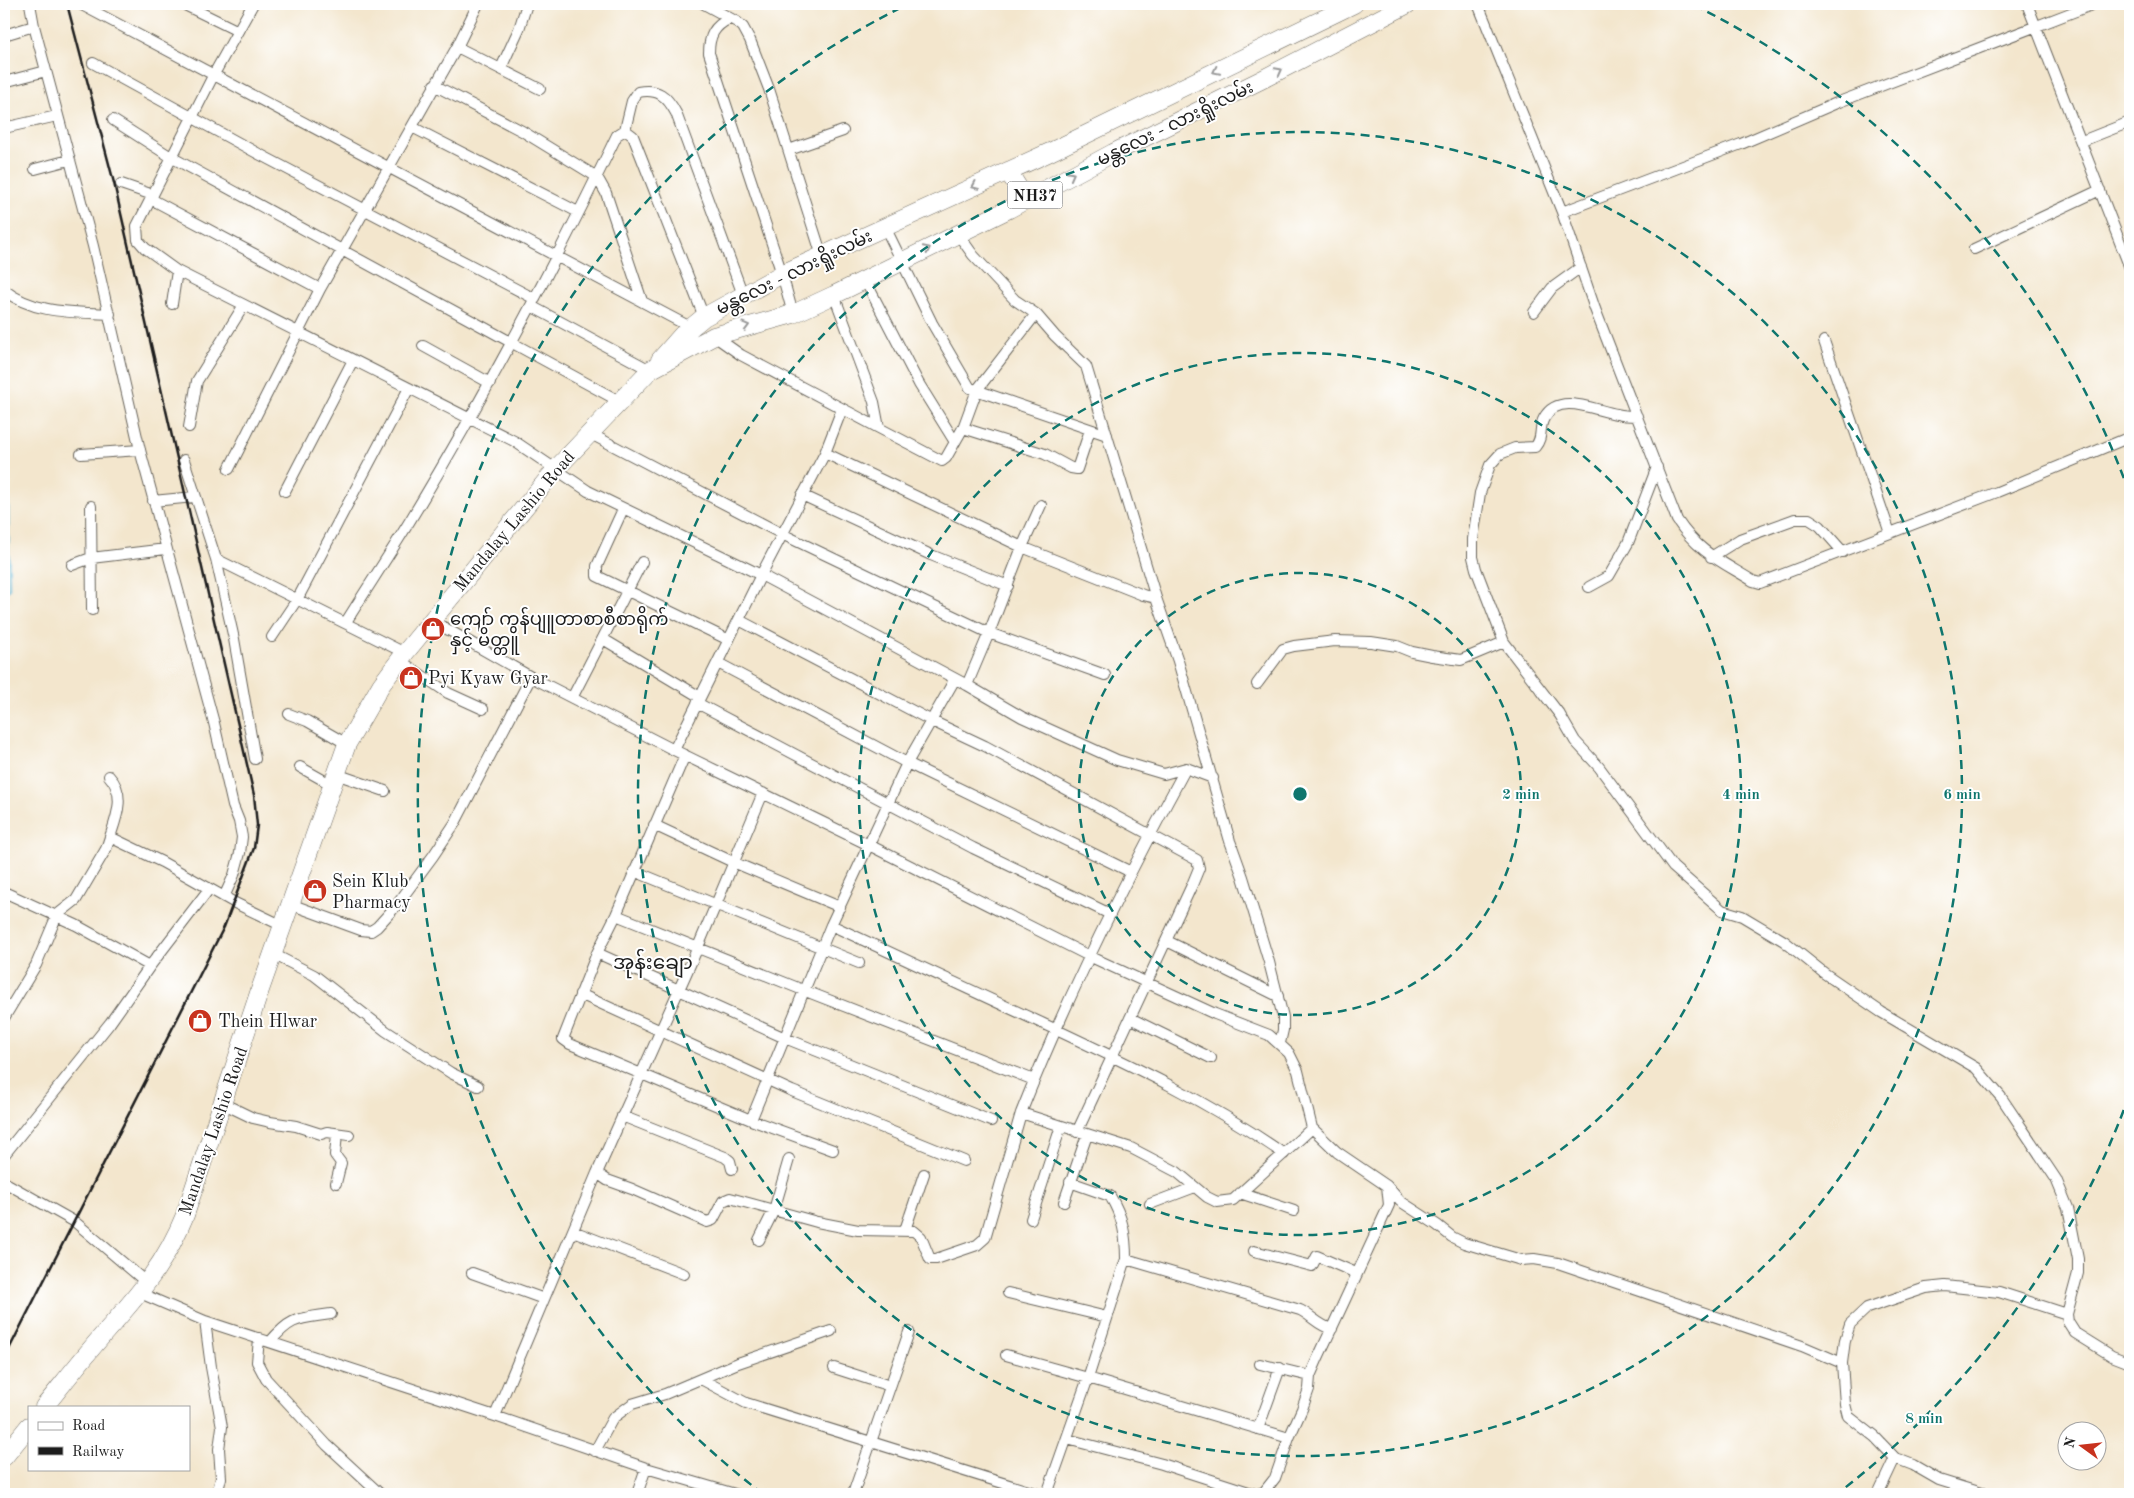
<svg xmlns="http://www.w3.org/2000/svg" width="2134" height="1498" viewBox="0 0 2134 1498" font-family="'Old Standard TT','Noto Sans Myanmar',serif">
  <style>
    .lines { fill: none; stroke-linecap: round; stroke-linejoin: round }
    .stream { stroke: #57b6d5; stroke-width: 2.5 }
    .street-casing { stroke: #67635a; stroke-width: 12 }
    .highway-casing { stroke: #67635a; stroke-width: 19 }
    .street { stroke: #fff; stroke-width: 10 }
    .highway { stroke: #fff; stroke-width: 18 }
    .rail { stroke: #1c1c1c; stroke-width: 2.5 }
    .oneway { stroke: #999 }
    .ring { fill: none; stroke: #0f766e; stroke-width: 2.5; stroke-dasharray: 9 6 }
    .labels { text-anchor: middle; stroke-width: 4; stroke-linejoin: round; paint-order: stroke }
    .shield { fill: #fff; stroke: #606060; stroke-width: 1 }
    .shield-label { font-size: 16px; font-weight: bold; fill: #1c1c1c }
    .street-label { font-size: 18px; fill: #1c1c1c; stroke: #fff }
    .poi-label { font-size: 18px; fill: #1c1c1c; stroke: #fff; text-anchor: start }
    .quarter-label { font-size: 20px; fill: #1c1c1c; stroke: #fff }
    .centre { fill: #0f766e; stroke: #fff; stroke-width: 2.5 }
    .ring-label { font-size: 15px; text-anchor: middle; font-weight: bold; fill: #0f766e; stroke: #fff; stroke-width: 4; stroke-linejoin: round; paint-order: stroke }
  </style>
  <rect width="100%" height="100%" fill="#fff"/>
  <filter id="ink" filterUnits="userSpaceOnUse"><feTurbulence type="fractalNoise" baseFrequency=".02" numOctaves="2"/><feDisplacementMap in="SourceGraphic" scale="10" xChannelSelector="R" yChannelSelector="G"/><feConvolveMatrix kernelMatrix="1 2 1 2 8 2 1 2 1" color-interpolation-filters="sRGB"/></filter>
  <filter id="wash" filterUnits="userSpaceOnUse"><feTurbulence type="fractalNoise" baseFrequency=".0096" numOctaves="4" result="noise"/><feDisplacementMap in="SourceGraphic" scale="20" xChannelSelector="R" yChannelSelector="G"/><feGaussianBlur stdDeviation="1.12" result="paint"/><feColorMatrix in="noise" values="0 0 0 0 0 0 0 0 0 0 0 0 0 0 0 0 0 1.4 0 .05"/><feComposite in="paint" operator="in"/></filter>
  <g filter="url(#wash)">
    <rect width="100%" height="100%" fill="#f3e6cd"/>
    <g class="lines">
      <!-- stream -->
      <path class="stream" d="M 4,416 L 7,420 L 9,588 L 4,595"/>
    </g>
  </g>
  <g filter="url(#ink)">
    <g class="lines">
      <!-- street casing -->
      <g class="street-casing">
        <path id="street" d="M 30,4 L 34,26 L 93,246 L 140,450 L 214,723 L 233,806 L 239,821 L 242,837 L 240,853 L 234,875 L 224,897
          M 80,4 L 690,327
          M 183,4 L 238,31
          M 253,4 L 214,74 L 137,226 L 138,240 L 145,248 L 177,271 L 514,441 L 588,491 L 761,575 L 967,685 L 1022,717 L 1117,760 L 1164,774 L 1186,768 L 1213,778
          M 704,4 L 737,22 L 743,27 L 750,40 L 769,89 L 822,256
          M 1478,4 L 1562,212 L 1595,309 L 1677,520 C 1699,553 1721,561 1753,581 L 1760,583 L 1997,492 L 2130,437
          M 2027,4 L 2130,268
          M 729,19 C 714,26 709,36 709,53 L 782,274 L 793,314
          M 4,35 L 34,26
          M 457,47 L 540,89
          M 93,63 L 257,153 L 535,299
          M 501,68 L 519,29 L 527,4
          M 4,82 L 46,71
          M 434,85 L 522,131 L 597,177 L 606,193 L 642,301
          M 113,120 L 171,157 L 619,401
          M 412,127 L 578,212
          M 4,128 L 57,116
          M 625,130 L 632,101 L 638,92 C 658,88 667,96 676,113 L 743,295
          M 2082,141 L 2130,122
          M 789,150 L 843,131
          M 35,169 L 69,160
          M 121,184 L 153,195
          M 151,199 L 320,289
          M 1562,212 L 1741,144 L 1839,102 L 2094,4
          M 885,227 L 932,323 L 970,388 L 1107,435
          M 958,234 L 973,255 L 1015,300 L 1036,314 L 1055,336 L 1086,366 L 1156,598 L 1178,661 L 1230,841 L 1243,877 L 1269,962 L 1283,1017 L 1283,1030 L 1280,1043
          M 1974,249 L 2100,190
          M 865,280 L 919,384 L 955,442
          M 4,290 C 34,314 73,312 110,314
          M 172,304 L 177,271
          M 531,306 L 650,370
          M 1534,312 L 1552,288 L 1581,267
          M 714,336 L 741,355 L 879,428 L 874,402 L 834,295
          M 1824,341 L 1890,533
          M 423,346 L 490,383
          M 1637,416 C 1631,416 1624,416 1617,414 C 1596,411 1559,391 1544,418 C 1538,429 1544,436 1535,447 L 1515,448 L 1500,454 L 1490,465 L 1480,493 L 1473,539 L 1473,557 L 1476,569 L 1504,642 L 1560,715 L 1575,741 L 1599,767 L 1673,867 L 1722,910 L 1742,916 L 1784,941 L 1824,973 L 1881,1012 L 1976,1068 L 2001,1097 L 2056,1179 L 2068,1208 L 2078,1259 L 2078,1273 L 2067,1314 L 2068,1322 L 2075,1333 L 2112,1356 L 2130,1363
          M 189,427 L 197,381 L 244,305
          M 879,428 L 942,461 L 946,458 L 963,428 L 977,390 L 1036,314
          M 963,428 L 1045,454 L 1071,468 L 1077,469 L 1090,430
          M 589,433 L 782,534 L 989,633 L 967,685
          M 825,453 L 1022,547 L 1143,595 L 1156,598
          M 81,454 L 140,450
          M 184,460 L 216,559 L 234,639 L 255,759
          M 229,469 L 320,289 L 457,47 L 478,4
          M 285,491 L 353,360
          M 802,495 L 931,555 L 1008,586
          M 153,501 L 194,497
          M 1041,505 L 1022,547 L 989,633 L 1105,675
          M 91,506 L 92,610
          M 623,509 L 597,566 L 597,576 L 729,640
          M 1711,557 L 1740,539 L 1795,519 L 1809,519 L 1820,526 L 1843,552
          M 216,559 L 405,653
          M 72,565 L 91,558 L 166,549
          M 1589,587 L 1609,576 L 1628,543 L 1657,467
          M 431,620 L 531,677 L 674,750 L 869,845 L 1089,956 L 1215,1014 L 1269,1035 L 1289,1053 L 1298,1071 L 1312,1128 L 1337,1152 L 1387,1186 L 1400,1201 L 1437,1225 L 1452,1237 L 1464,1243 L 1521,1260 L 1534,1259 L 1558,1263 L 1802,1346 L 1842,1363
          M 739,620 L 932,721 L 985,746 L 1197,860 L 1199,868 L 1192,885 L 1077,1132
          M 346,622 C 367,588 390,554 411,519 C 486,395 554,265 617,135 L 625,130 L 633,136 L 704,317
          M 272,637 L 298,598 L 409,388
          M 603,639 L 700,697
          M 399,660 L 448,693 L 483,709
          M 718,663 L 907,763 L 1131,872
          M 1257,684 L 1283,649 L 1294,646 L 1335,641 L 1371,642 L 1397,646 L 1412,652 L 1432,656 L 1461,660 L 1504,642
          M 572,698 L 642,562
          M 697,703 L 973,848 L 1110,914
          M 289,714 L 307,721 L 347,744
          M 674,750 L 761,575 L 825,453 L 842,409
          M 685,755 L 616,915 L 597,953 L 563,1039 L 570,1044 L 751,1120 L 833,1150
          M 300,767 L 332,785
          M 336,774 L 385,791
          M 109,776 C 126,794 117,816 110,837
          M 654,825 L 733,862 L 840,907
          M 634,871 L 859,963
          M 4,892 L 76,925 L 150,966
          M 290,904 L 361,930 L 371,931 L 377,927 L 396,906 L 433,856 L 455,823 L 531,677
          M 616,915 L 803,990 L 1034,1080
          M 831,925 C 903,958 975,992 1048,1026 C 1129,1064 1210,1102 1284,1154
          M 1167,941 L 1278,996
          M 597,953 L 785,1038 L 991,1121
          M 273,954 L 314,975 L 386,1031 L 451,1073 L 478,1086
          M 580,994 L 792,1091 L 964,1161
          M 4,1018 L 36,965 L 57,915 L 76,900 L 106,849 L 110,837 L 162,862 L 235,903 L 283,926
          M 1130,1018 L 1211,1058
          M 222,1103 L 253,1118 L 270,1122 L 296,1126 L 321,1134 L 327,1132 L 349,1135
          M 1021,1113 C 1068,994 1125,880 1186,768
          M 622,1116 L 725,1157 L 730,1161 L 732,1169
          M 751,1120 L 831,925 L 907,763 L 955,679
          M 4,1155 L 110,1023 L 150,966 L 209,889
          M 597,1173 L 607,1180 L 632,1189 L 707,1222 L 713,1220 L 723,1201 L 730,1198 L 817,1222 L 858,1230 L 914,1231 L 921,1237 L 930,1259 L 936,1259 L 977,1245 L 985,1238 L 1021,1113 L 1131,1148 L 1177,1172 L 1207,1197 L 1217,1202 L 1233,1200 L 1312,1128
          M 4,1182 L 75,1222 L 147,1283
          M 1070,1182 L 1110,1196 C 1123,1217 1126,1236 1126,1259
          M 336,1183 L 341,1163 L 335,1155 L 337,1134
          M 1240,1193 L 1294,1211
          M 1064,1202 L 1087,1135
          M 1150,1204 L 1195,1187
          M 1031,1219 L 1061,1126
          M 905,1230 L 924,1174
          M 573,1231 L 684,1274
          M 759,1240 L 774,1210 L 789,1159
          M 1254,1251 L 1312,1266 L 1317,1256 L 1356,1273
          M 472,1273 L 544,1299
          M 140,1293 L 205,1321 L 495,1416 L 646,1468 L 735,1494
          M 1008,1293 L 1107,1317
          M 205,1321 L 211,1367 L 222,1427 L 219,1449 L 221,1478 L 217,1494
          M 259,1338 L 257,1362 L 266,1379 L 327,1445 L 380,1494
          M 270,1342 C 292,1316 299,1319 331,1314
          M 1006,1355 L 1088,1378 L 1289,1438
          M 1260,1364 L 1310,1376
          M 834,1368 L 890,1386
          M 701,1379 L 746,1403 L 1038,1494
          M 495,1416 L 597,1173 L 698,947 L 763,793
          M 1258,1429 L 1280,1368
          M 1067,1439 L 1162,1464 L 1255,1494
          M 595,1451 L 613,1418 L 632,1404 L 665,1394 L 738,1363 L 831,1331
          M 637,1494 L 646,1468
          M 853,1494 L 909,1332
          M 1047,1494 L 1088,1378 L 1126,1259 L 1300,1310 C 1312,1316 1319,1326 1332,1329
          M 1258,1494 L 1264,1492 L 1275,1478 L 1289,1438 L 1302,1409 L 1309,1389 L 1310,1376 L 1317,1360 L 1389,1205 L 1387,1186
          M 1878,1494 L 1895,1458
          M 2001,1494 L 1981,1493 L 1939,1480 L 1913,1465 L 1895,1458 L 1875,1437 L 1848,1416 L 1845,1404 L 1842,1363 L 1845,1340 L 1850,1324 L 1867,1308 L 1926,1288 L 1945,1286 L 1999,1292 L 2067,1314"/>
      </g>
      <!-- highway casing -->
      <g class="highway-casing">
        <path id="highway" d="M 1008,171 L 1026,200
          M 660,360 L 682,335 L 704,317 L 782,274 L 1050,152 L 1354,4
          M 44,1407 C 65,1381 86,1354 108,1329 C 141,1292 166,1262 185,1215 L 260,990 L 347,744 L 381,685 L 405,653 L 556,469 L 650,370 L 714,336 L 793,314 L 834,295 L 1009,209 L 1113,153 L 1261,80 L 1408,4
          M 4,1457 L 29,1426"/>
      </g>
      <!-- street -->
      <use href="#street" class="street"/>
      <!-- highway -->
      <use href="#highway" class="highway"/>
      <!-- rail -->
      <path class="rail" d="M 4,1359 L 224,927 L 254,848 L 257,825 L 254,795 L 114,183 L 67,4"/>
    </g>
    <!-- one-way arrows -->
    <defs><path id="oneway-chevron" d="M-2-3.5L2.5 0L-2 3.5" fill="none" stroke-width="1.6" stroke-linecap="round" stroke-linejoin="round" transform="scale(1.25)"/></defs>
    <g class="oneway">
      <use href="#oneway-chevron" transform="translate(1216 71) rotate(154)"/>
      <use href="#oneway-chevron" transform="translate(1279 71) rotate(-28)"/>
      <use href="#oneway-chevron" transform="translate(1071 175) rotate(-28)"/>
      <use href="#oneway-chevron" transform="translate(975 186) rotate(156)"/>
      <use href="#oneway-chevron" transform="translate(927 249) rotate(-26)"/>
      <use href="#oneway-chevron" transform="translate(746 326) rotate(-15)"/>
    </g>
  </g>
  <!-- distance rings -->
  <g class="ring">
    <circle cx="1300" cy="794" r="221"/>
    <circle cx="1300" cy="794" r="441"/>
    <circle cx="1300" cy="794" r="662"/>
    <path d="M2129 1096A882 882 0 0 1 1837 1494M763 1494A882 882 0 0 1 906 5M1694 5A882 882 0 0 1 2129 492"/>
  </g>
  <!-- icons -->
  <defs>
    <g id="shop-disc" transform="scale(1.25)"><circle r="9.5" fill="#c8321e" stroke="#fff"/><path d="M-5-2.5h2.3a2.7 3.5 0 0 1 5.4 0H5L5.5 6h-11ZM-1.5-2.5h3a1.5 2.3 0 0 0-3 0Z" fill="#fff"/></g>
  </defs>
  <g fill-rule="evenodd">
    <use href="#shop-disc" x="433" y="629"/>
    <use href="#shop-disc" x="411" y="678"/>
    <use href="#shop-disc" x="315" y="891"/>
    <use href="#shop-disc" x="200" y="1021"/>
  </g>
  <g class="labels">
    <!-- shield labels -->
    <rect class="shield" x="1007.5" y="181.5" width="55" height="27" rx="4"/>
    <g class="shield-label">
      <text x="1035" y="201">NH37</text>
    </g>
    <!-- street labels -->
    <g class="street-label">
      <text transform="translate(1175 123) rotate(-26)" y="6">မန္တလေး - လားရှိုးလမ်း</text>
      <text transform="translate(794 272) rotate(-26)" y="6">မန္တလေး - လားရှိုးလမ်း</text>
      <text transform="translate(514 521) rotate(-50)" y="6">Mandalay Lashio Road</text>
      <text transform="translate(213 1131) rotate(-71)" y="6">Mandalay Lashio Road</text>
    </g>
    <!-- poi labels -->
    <g class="poi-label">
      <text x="450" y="625">ကျော် ကွန်ပျူတာစာစီစာရိုက်<tspan x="450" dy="21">နှင့် မိတ္တူ</tspan></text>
      <text x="428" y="684">Pyi Kyaw Gyar</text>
      <text x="332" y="887">Sein Klub<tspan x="332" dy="21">Pharmacy</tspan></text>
      <text x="218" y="1027">Thein Hlwar</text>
    </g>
    <!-- quarter labels -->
    <g class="quarter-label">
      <text x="653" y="969">အုန်းချော</text>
    </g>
  </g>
  <circle cx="1300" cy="794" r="8" class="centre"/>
  <g class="ring-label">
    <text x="1521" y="799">2 min</text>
    <text x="1741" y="799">4 min</text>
    <text x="1962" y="799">6 min</text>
    <text x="1924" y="1423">8 min</text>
  </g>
  <!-- margin -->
  <rect width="2134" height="1498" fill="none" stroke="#fff" stroke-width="20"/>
  <!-- legend -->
  <rect x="28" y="1406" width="162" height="65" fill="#ffffff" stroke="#a4a4a4"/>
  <rect x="38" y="1422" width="25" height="8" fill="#ffffff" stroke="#a4a4a4"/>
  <text x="72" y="1430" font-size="15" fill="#1c1c1c">Road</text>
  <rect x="38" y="1447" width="25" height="8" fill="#1c1c1c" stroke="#a4a4a4"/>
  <text x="72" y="1456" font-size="15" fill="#1c1c1c">Railway</text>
  <!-- north arrow -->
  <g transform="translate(2082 1446) rotate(285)"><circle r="24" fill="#ffffff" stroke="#a4a4a4"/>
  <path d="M0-4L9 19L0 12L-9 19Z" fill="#c8321e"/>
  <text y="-8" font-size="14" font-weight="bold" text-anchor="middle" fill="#1c1c1c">N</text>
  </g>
</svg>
